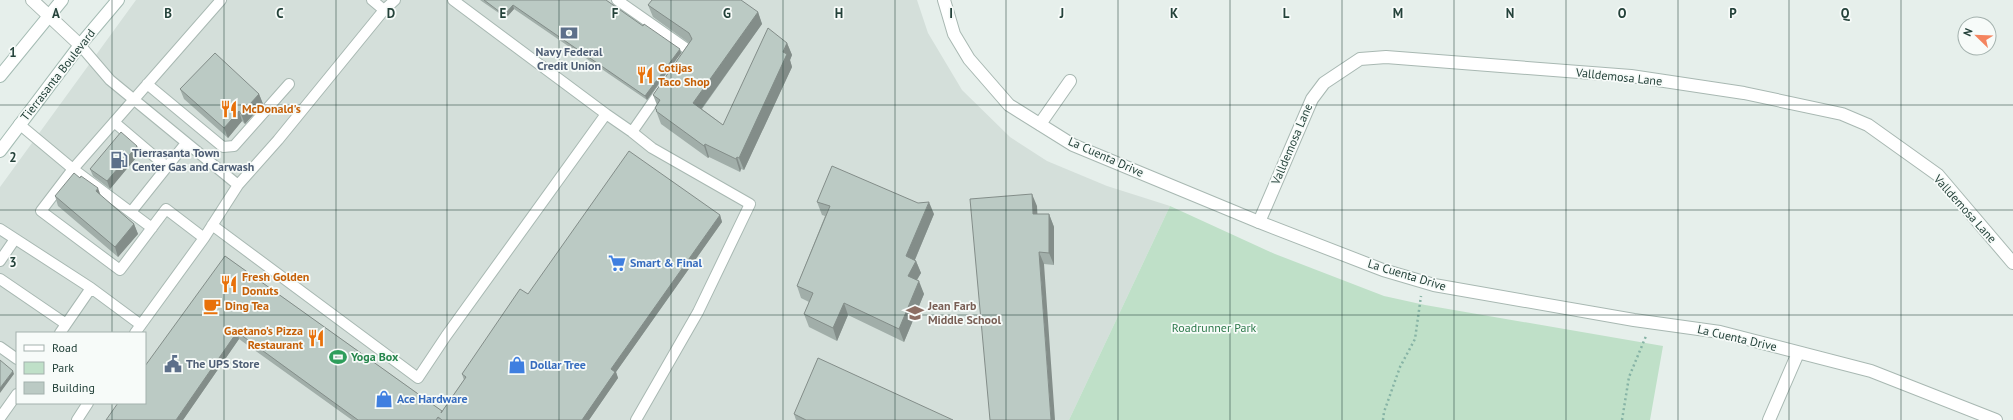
<svg xmlns="http://www.w3.org/2000/svg" width="2013" height="420" viewBox="0 0 2013 420" font-family="'PT Sans',sans-serif">
  <style>
    .built { fill: #d4dfda; fill-rule: evenodd }
    .green { fill: #bfe0c8 }
    .lines { fill: none; stroke-linecap: round; stroke-linejoin: round }
    .service-casing { stroke: #a8b8b2; stroke-width: 12 }
    .minor-casing { stroke: #a8b8b2; stroke-width: 14 }
    .tertiary-casing { stroke: #a8b8b2; stroke-width: 14 }
    .secondary-casing { stroke: #a4bbb3; stroke-width: 14 }
    .path { stroke: #86b3a5; stroke-width: 2.5; stroke-dasharray: 2 3; stroke-linecap: butt }
    .service { stroke: #fff; stroke-width: 10 }
    .minor { stroke: #fff; stroke-width: 12 }
    .tertiary { stroke: #fff; stroke-width: 12 }
    .secondary { stroke: #fff; stroke-width: 12 }
    .wall { fill: #a1aea9 }
    .shaded-wall { fill: #838d89 }
    .building { fill: #bbcac4; stroke: #838d89 }
    .grid { fill: none; stroke: #24423a; stroke-width: 1; stroke-opacity: 0.55 }
    .labels { text-anchor: middle; stroke-width: 3.5; stroke-linejoin: round; paint-order: stroke }
    .service-label { font-size: 12px; font-weight: bold; fill: #4e5e75; stroke: #f7fbf9; text-anchor: start }
    .food-label { font-size: 12px; font-weight: bold; fill: #c56008; stroke: #f7fbf9; text-anchor: start }
    .street-label { font-size: 12px; fill: #24423a; stroke: #f7fbf9 }
    .shop-label { font-size: 12px; font-weight: bold; fill: #366cbe; stroke: #f7fbf9; text-anchor: start }
    .education-label { font-size: 12px; font-weight: bold; fill: #785e54; stroke: #f7fbf9; text-anchor: start }
    .park-label { font-size: 12px; fill: #2d7a4b; stroke: #f7fbf9 }
    .leisure-label { font-size: 12px; font-weight: bold; fill: #27864d; stroke: #f7fbf9; text-anchor: start }
    .grid-label { font-size: 13px; text-anchor: middle; font-weight: bold; fill: #24423a; stroke: #f7fbf9; stroke-width: 3.5; stroke-linejoin: round; paint-order: stroke }
  </style>
  <rect width="100%" height="100%" fill="#e6efeb"/>
  <!-- built -->
  <path class="built" d="M 136,0 L 917,0 L 928,33 L 962,90 L 1010,137 L 1047,161 L 1107,186 L 1170,206 L 1069,420 L 0,420 L 0,187 ZM 17,333 L 145,333 L 145,403 L 17,403 Z"/>
  <!-- green -->
  <path class="green" d="M 1170,206 L 1275,254 L 1384,296 L 1425,305 L 1663,346 L 1650,420 L 1069,420 Z"/>
  <g class="lines">
    <!-- service casing -->
    <g class="service-casing">
      <path id="service" d="M 372,0 L 384,10
        M 453,0 L 606,114
        M 617,0 L 690,51 L 685,57
        M 80,45 L 110,80 L 238,185
        M 147,84 L 223,147 L 234,146 L 289,84
        M 114,122 L 167,167
        M 19,124 L 73,169 L 221,0
        M 632,132 L 662,89
        M 131,212 L 186,143
        M 212,225 L 418,378 L 446,336 L 606,114 L 632,132 L 652,148 L 750,204 L 698,312 L 636,420
        M 152,228 L 73,169 L 41,211 L 120,270 L 166,209 L 204,238
        M 0,229 L 91,288 L 141,325
        M 0,261 L 15,239
        M 0,279 L 66,324
        M 60,333 L 91,288
        M 135,333 L 204,238 L 238,185 L 278,140 L 384,10 L 395,0
        M 0,347 L 17,359
        M 0,418 L 17,394
        M 77,420 L 88,403"/>
    </g>
    <!-- minor casing -->
    <g class="minor-casing">
      <path id="minor" d="M 32,0 L 80,45
        M 1040,124 L 1070,81
        M 1769,420 L 1798,353
        M 1996,420 L 1871,371 L 1720,332 L 1634,320 L 1434,285 L 1383,270 L 1259,222 L 1312,99 L 1324,83 L 1360,59 L 1386,57 L 1631,76 L 1744,93 L 1842,114 L 1868,125 L 1938,175 L 2013,263"/>
    </g>
    <!-- tertiary casing -->
    <g class="tertiary-casing">
      <path id="tertiary" d="M 944,0 L 954,34 L 969,59 L 1009,105 L 1073,145 L 1259,222"/>
    </g>
    <!-- secondary casing -->
    <g class="secondary-casing">
      <path id="secondary" d="M 0,76 L 62,0
        M 0,151 L 80,45 L 118,0"/>
    </g>
    <!-- path -->
    <path class="path" d="M 1383,420 L 1384,412 L 1400,367 L 1415,339 L 1421,296
      M 1622,420 L 1629,377 L 1646,336"/>
    <!-- service -->
    <use href="#service" class="service"/>
    <!-- minor -->
    <use href="#minor" class="minor"/>
    <!-- tertiary -->
    <use href="#tertiary" class="tertiary"/>
    <!-- secondary -->
    <use href="#secondary" class="secondary"/>
  </g>
  <!-- wall -->
  <path class="wall" d="M 480,0 L 606,0 L 681,53 L 647,100 L 514,9 L 506,18 Z
    M 648,5 L 758,12 L 762,24 L 702,109 L 723,125 L 787,43 L 792,55 L 790,60 L 792,67 L 744,170 L 741,169 L 740,172 L 709,157 L 708,158 L 661,124 L 655,108 L 657,105 L 653,95 L 689,43 L 653,17 Z
    M 180,89 L 259,94 L 263,104 L 245,124 L 242,121 L 228,138 L 184,99 Z
    M 137,146 L 140,153 L 110,189 L 93,176 L 90,169 Z
    M 55,196 L 101,196 L 134,224 L 138,234 L 118,257 L 58,206 Z
    M 817,202 L 934,214 L 915,260 L 916,261 L 921,273 L 917,280 L 924,294 L 904,342 L 848,315 L 837,341 L 809,327 L 804,314 L 809,302 L 801,298 L 797,286 L 825,216 L 822,215 Z
    M 1037,206 L 1037,214 L 1049,214 L 1054,227 L 1054,265 L 1044,264 L 990,420 Z
    M 720,215 L 722,222 L 616,372 L 618,378 L 589,420 L 352,420 L 239,339 L 183,420 L 225,256 L 442,411 L 464,380 L 462,374 L 528,294 Z
    M 794,414 L 953,420 L 796,420 Z"/>
  <!-- shaded-wall -->
  <path class="shaded-wall" d="M 513,5 L 514,9 L 506,18 L 504,15 Z
    M 758,12 L 762,24 L 697,115 L 693,103 Z
    M 787,43 L 792,55 L 790,60 L 792,67 L 744,170 L 739,158 Z
    M 680,49 L 681,53 L 647,100 L 645,96 Z
    M 259,94 L 263,104 L 245,124 L 241,114 Z
    M 239,111 L 242,121 L 228,138 L 224,128 Z
    M 705,144 L 709,157 L 708,158 L 704,146 Z
    M 137,146 L 140,153 L 110,189 L 107,181 Z
    M 737,157 L 741,169 L 740,172 L 736,159 Z
    M 98,188 L 102,199 L 96,191 Z
    M 1032,194 L 1037,206 L 1038,226 L 1033,214 Z
    M 929,202 L 934,214 L 911,269 L 906,256 Z
    M 1049,214 L 1054,227 L 1054,265 L 1049,253 Z
    M 720,215 L 722,222 L 616,372 L 618,378 L 589,420 L 582,420 L 611,369 Z
    M 134,224 L 138,234 L 118,257 L 115,247 Z
    M 1039,252 L 1044,264 L 1055,420 L 1051,420 Z
    M 916,261 L 921,273 L 912,288 L 908,276 Z
    M 919,281 L 924,294 L 904,342 L 899,329 Z
    M 844,303 L 848,315 L 837,341 L 833,328 Z
    M 237,332 L 239,339 L 183,420 L 176,420 Z
    M 13,371 L 14,374 L 0,393 L 0,388 Z"/>
  <!-- building -->
  <path class="building" d="M 484,0 L 606,0 L 643,26 L 644,24 L 680,49 L 645,96 L 513,5 L 504,15 Z
    M 652,0 L 741,0 L 758,12 L 693,103 L 723,125 L 768,28 L 787,43 L 783,52 L 787,54 L 739,158 L 737,157 L 736,159 L 705,144 L 704,146 L 656,111 L 657,110 L 655,108 L 660,100 L 653,95 L 692,39 L 689,33 L 648,5 Z
    M 215,53 L 259,94 L 241,114 L 239,111 L 224,128 L 180,89 Z
    M 121,132 L 137,146 L 107,181 L 90,169 Z
    M 629,151 L 720,215 L 611,369 L 615,372 L 582,420 L 442,420 L 438,417 L 436,420 L 358,420 L 237,332 L 176,420 L 106,420 L 118,403 L 145,403 L 145,366 L 225,256 L 442,411 L 441,413 L 466,377 L 462,374 L 520,289 L 528,294 Z
    M 832,166 L 918,203 L 929,202 L 906,256 L 916,261 L 908,276 L 919,281 L 899,329 L 844,303 L 833,328 L 804,314 L 813,293 L 797,286 L 830,206 L 817,202 Z
    M 74,173 L 80,178 L 81,176 L 98,188 L 96,191 L 134,224 L 115,247 L 55,196 Z
    M 1032,194 L 1033,214 L 1049,214 L 1049,253 L 1039,252 L 1051,420 L 990,420 L 970,199 Z
    M 818,358 L 953,420 L 806,420 L 794,414 Z
    M 0,360 L 13,371 L 0,388 Z"/>
  <!-- grid -->
  <path class="grid" d="M 112,0 L 112,333M 224,0 L 224,420M 336,0 L 336,420M 447,0 L 447,420M 559,0 L 559,420M 671,0 L 671,420M 783,0 L 783,420M 895,0 L 895,420M 1006,0 L 1006,420M 1118,0 L 1118,420M 1230,0 L 1230,420M 1342,0 L 1342,420M 1454,0 L 1454,420M 1566,0 L 1566,420M 1678,0 L 1678,420M 1789,0 L 1789,420M 1901,0 L 1901,420M 0,105 L 2013,105M 0,210 L 2013,210M 0,315 L 2013,315M 112,403 L 112,420"/>
  <!-- icons -->
  <defs>
    <g id="bank-bare" transform="scale(1.38)"><path d="M-6-4H6V4H-6ZM0-2.3a2.3 2.3 0 1 0 0 4.6a2.3 2.3 0 1 0 0-4.6Z" fill="#5c6f8a" stroke="#f7fbf9" stroke-width="2.5" paint-order="stroke"/></g>
    <g id="restaurant-bare" transform="scale(1.38)"><path d="M-5-6h1v4h1v-4h1v4h1v-4h1v5L-1.5 .5V6h-2V.5L-5-1ZM5-6V6H3V1.5H1.5Q1.5-4 5-6Z" fill="#e8710a" stroke="#f7fbf9" stroke-width="2.5" paint-order="stroke"/></g>
    <g id="fuel-bare" transform="scale(1.38)"><path d="M-5.5-6h7V0h2V4h1.3V-2.5L3-4.5l.8-.8L6-3V5H2.5V1h-1V6h-7ZM-4.2-4.7v3.2H.2V-4.7Z" fill="#5c6f8a" stroke="#f7fbf9" stroke-width="2.5" paint-order="stroke"/></g>
    <g id="supermarket-bare" transform="scale(1.38)"><path d="M-6-5.5h2.5l.6 2H6L4.5 2H-2.5L-4.4-4H-6ZM-1.5 3.2a1.3 1.3 0 1 0 .1 0ZM3 3.2a1.3 1.3 0 1 0 .1 0Z" fill="#3f7fe0" stroke="#f7fbf9" stroke-width="2.5" paint-order="stroke"/></g>
    <g id="cafe-bare" transform="scale(1.38)"><path d="M-5.5-4.5H6V0H3Q3 3.5 0 3.5H-2.5Q-5.5 3.5-5.5 0ZM3-3.2v2h1.7v-2ZM-6 4.5H4V6H-6Z" fill="#e8710a" stroke="#f7fbf9" stroke-width="2.5" paint-order="stroke"/></g>
    <g id="school-bare" transform="scale(1.38)"><path d="M0-5L7-2L0 1L-7-2ZM-4 1L0 2.5L4 1V4Q0 6-4 4Z" fill="#8d6e63" stroke="#f7fbf9" stroke-width="2.5" paint-order="stroke"/></g>
    <g id="stadium-bare" transform="scale(1.38)"><path d="M0-5a6.5 5 0 1 0 0 10a6.5 5 0 1 0 0-10ZM-3.5-1.8h7v3.6h-7Z" fill="#2e9e5b" stroke="#f7fbf9" stroke-width="2.5" paint-order="stroke"/></g>
    <g id="civic-bare" transform="scale(1.38)"><path d="M-.6-6.5H3V-4.5H.6V-3L4-1V1h2V6H-6V1h2V-1L-.6-3ZM-1.2 2.5V6h2.4V2.5Z" fill="#5c6f8a" stroke="#f7fbf9" stroke-width="2.5" paint-order="stroke"/></g>
    <g id="shop-bare" transform="scale(1.38)"><path d="M-5-2.5h2.3a2.7 3.5 0 0 1 5.4 0H5L5.5 6h-11ZM-1.5-2.5h3a1.5 2.3 0 0 0-3 0Z" fill="#3f7fe0" stroke="#f7fbf9" stroke-width="2.5" paint-order="stroke"/></g>
  </defs>
  <g fill-rule="evenodd">
    <use href="#bank-bare" x="569" y="33"/>
    <use href="#restaurant-bare" x="645" y="75"/>
    <use href="#restaurant-bare" x="229" y="109"/>
    <use href="#fuel-bare" x="119" y="160"/>
    <use href="#supermarket-bare" x="617" y="263"/>
    <use href="#restaurant-bare" x="229" y="284"/>
    <use href="#cafe-bare" x="212" y="306"/>
    <use href="#school-bare" x="915" y="313"/>
    <use href="#restaurant-bare" x="316" y="338"/>
    <use href="#stadium-bare" x="338" y="357"/>
    <use href="#civic-bare" x="173" y="364"/>
    <use href="#shop-bare" x="517" y="365"/>
    <use href="#shop-bare" x="384" y="399"/>
  </g>
  <g class="labels">
    <!-- service labels -->
    <g class="service-label">
      <text x="569" y="56" text-anchor="middle">Navy Federal<tspan x="569" dy="14">Credit Union</tspan></text>
      <text x="132" y="157">Tierrasanta Town<tspan x="132" dy="14">Center Gas and Carwash</tspan></text>
      <text x="186" y="368">The UPS Store</text>
    </g>
    <!-- food labels -->
    <g class="food-label">
      <text x="658" y="72">Cotijas<tspan x="658" dy="14">Taco Shop</tspan></text>
      <text x="242" y="113">McDonald's</text>
      <text x="242" y="281">Fresh Golden<tspan x="242" dy="14">Donuts</tspan></text>
      <text x="225" y="310">Ding Tea</text>
      <text x="303" y="335" text-anchor="end">Gaetano's Pizza<tspan x="303" dy="14">Restaurant</tspan></text>
    </g>
    <!-- street labels -->
    <g class="street-label">
      <text transform="translate(58 75) rotate(-52)" y="4">Tierrasanta Boulevard</text>
      <text transform="translate(1619 77) rotate(6)" y="4">Valldemosa Lane</text>
      <text transform="translate(1292 144) rotate(-67)" y="4">Valldemosa Lane</text>
      <text transform="translate(1106 157) rotate(24)" y="4">La Cuenta Drive</text>
      <text transform="translate(1965 209) rotate(48)" y="4">Valldemosa Lane</text>
      <text transform="translate(1407 275) rotate(17)" y="4">La Cuenta Drive</text>
      <text transform="translate(1737 338) rotate(13)" y="4">La Cuenta Drive</text>
    </g>
    <!-- shop labels -->
    <g class="shop-label">
      <text x="630" y="267">Smart &amp; Final</text>
      <text x="530" y="369">Dollar Tree</text>
      <text x="397" y="403">Ace Hardware</text>
    </g>
    <!-- education labels -->
    <g class="education-label">
      <text x="928" y="310">Jean Farb<tspan x="928" dy="14">Middle School</tspan></text>
    </g>
    <!-- park labels -->
    <g class="park-label">
      <text x="1214" y="332">Roadrunner Park</text>
    </g>
    <!-- leisure labels -->
    <g class="leisure-label">
      <text x="351" y="361">Yoga Box</text>
    </g>
  </g>
  <g class="grid-label">
    <text x="56" y="18">A</text>
    <text x="168" y="18">B</text>
    <text x="280" y="18">C</text>
    <text x="391" y="18">D</text>
    <text x="503" y="18">E</text>
    <text x="615" y="18">F</text>
    <text x="727" y="18">G</text>
    <text x="839" y="18">H</text>
    <text x="951" y="18">I</text>
    <text x="1062" y="18">J</text>
    <text x="1174" y="18">K</text>
    <text x="1286" y="18">L</text>
    <text x="1398" y="18">M</text>
    <text x="1510" y="18">N</text>
    <text x="1622" y="18">O</text>
    <text x="1733" y="18">P</text>
    <text x="1845" y="18">Q</text>
    <text x="13" y="57">1</text>
    <text x="13" y="162">2</text>
    <text x="13" y="267">3</text>
  </g>
  <!-- legend -->
  <rect x="16" y="332" width="130" height="72" fill="#f7fbf9" stroke="#a3b1ad"/>
  <rect x="24" y="345" width="20" height="6" fill="#ffffff" stroke="#a3b1ad"/>
  <text x="52" y="352" font-size="12" fill="#24423a">Road</text>
  <rect x="24" y="362" width="20" height="12" fill="#bfe0c8" stroke="#a3b1ad"/>
  <text x="52" y="372" font-size="12" fill="#24423a">Park</text>
  <rect x="24" y="382" width="20" height="12" fill="#bbcac4" stroke="#a3b1ad"/>
  <text x="52" y="392" font-size="12" fill="#24423a">Building</text>
  <!-- north arrow -->
  <g transform="translate(1977 36) rotate(293)"><circle r="19" fill="#f7fbf9" stroke="#a3b1ad"/>
  <path d="M0-3L7 15L0 10L-7 15Z" fill="#f4845f"/>
  <text y="-6" font-size="11" font-weight="bold" text-anchor="middle" fill="#24423a">N</text>
  </g>
</svg>
